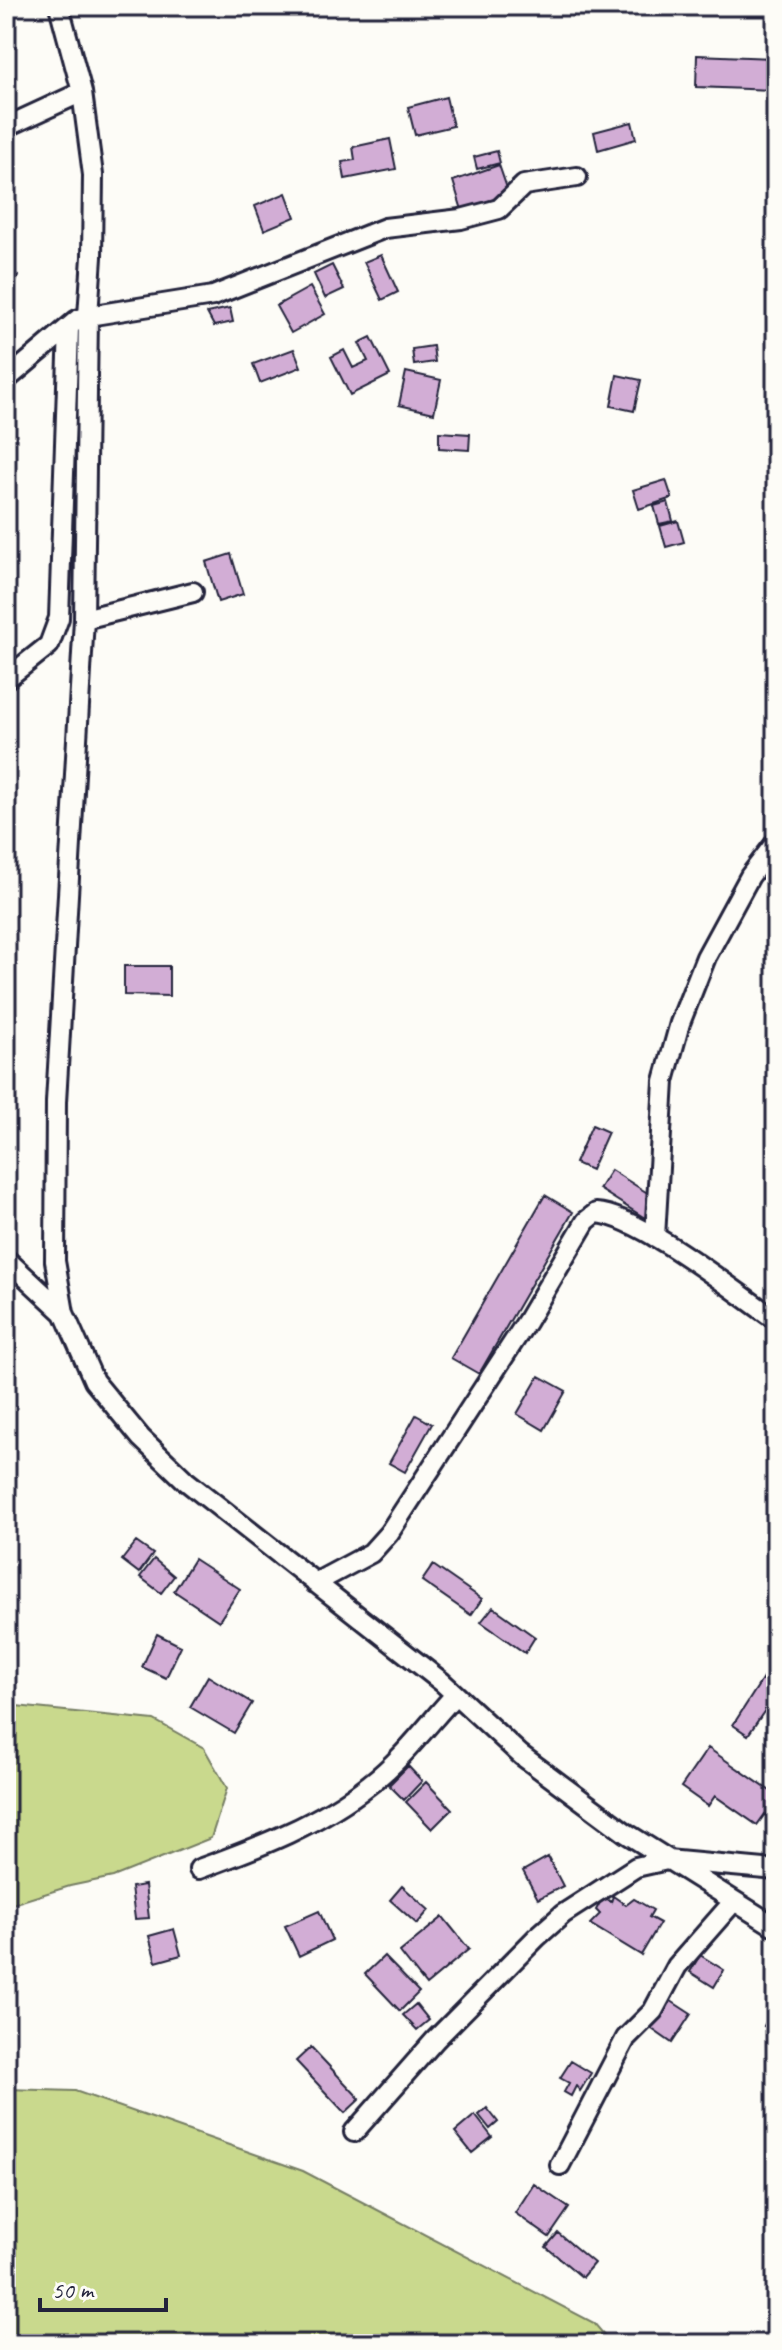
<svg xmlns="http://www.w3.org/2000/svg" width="782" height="2350" viewBox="0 0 782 2350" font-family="Caveat,sans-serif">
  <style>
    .green { fill: #c9d98d; stroke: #767e64; stroke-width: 2 }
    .building { fill: #d2add5; stroke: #22223b; stroke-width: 2 }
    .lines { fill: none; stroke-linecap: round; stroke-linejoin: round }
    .street-casing { stroke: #22223b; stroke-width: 24 }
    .street { stroke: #fdfcf7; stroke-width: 18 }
  </style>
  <rect width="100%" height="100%" fill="#fdfcf7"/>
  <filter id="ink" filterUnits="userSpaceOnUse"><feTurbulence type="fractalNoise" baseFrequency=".0125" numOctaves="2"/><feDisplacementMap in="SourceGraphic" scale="16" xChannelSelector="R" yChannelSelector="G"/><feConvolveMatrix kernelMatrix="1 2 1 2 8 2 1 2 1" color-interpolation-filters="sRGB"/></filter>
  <g filter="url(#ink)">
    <!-- green -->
    <path class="green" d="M 6,1705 L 154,1720 L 204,1748 L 227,1788 L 211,1838 L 113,1877 L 70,1886 L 6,1906 Z
      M 6,2089 L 75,2091 L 303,2171 L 594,2323 L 612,2344 L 6,2344 Z"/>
    <!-- building -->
    <path class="building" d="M 697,55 L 775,58 L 773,90 L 696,87 Z
      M 446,97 L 453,126 L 415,135 L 408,107 Z
      M 632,122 L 636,139 L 598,150 L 594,132 Z
      M 390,139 L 396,169 L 345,179 L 342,162 L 355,160 L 353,147 Z
      M 497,151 L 500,163 L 477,169 L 474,157 Z
      M 499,165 L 509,194 L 462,210 L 453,181 Z
      M 286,193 L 295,217 L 264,230 L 255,206 Z
      M 381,255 L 398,292 L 382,300 L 364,262 Z
      M 332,265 L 344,289 L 325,298 L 314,274 Z
      M 6,272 L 18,276 L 9,305 L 6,304 Z
      M 310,287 L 325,314 L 291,333 L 276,306 Z
      M 230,308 L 233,322 L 214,326 L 207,313 Z
      M 371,337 L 390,375 L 350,395 L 331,357 L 344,350 L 353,368 L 368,361 L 359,343 Z
      M 433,346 L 435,362 L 414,365 L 412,349 Z
      M 294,349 L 301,367 L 260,383 L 253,364 Z
      M 406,372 L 441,380 L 434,413 L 399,405 Z
      M 617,375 L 641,380 L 634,411 L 611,406 Z
      M 439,432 L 470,434 L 469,450 L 439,448 Z
      M 666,480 L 672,498 L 639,509 L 633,490 Z
      M 668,502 L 673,521 L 659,524 L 654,506 Z
      M 678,521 L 684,542 L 666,547 L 660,526 Z
      M 231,554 L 243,594 L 218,602 L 206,562 Z
      M 124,966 L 169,966 L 169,996 L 124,995 Z
      M 592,1125 L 608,1132 L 591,1170 L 575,1163 Z
      M 611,1170 L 657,1199 L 645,1218 L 599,1189 Z
      M 545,1195 L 573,1212 L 479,1374 L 451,1358 Z
      M 539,1376 L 566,1391 L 544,1430 L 517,1414 Z
      M 416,1415 L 432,1424 L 405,1472 L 389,1463 Z
      M 136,1542 L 153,1554 L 139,1573 L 122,1560 Z
      M 154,1559 L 174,1576 L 161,1593 L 140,1577 Z
      M 194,1559 L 240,1589 L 219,1621 L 174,1591 Z
      M 433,1565 L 482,1599 L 471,1615 L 422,1581 Z
      M 493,1607 L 535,1637 L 525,1653 L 481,1622 Z
      M 157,1634 L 181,1646 L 166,1678 L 142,1667 Z
      M 774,1661 L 776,1694 L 748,1735 L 733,1725 Z
      M 208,1676 L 252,1703 L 234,1733 L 190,1707 Z
      M 708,1748 L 776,1795 L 776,1822 L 765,1814 L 757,1825 L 715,1796 L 708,1806 L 681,1787 Z
      M 408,1766 L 422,1781 L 404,1800 L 389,1785 Z
      M 426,1782 L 452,1809 L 432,1829 L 406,1802 Z
      M 548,1857 L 563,1886 L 538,1899 L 523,1871 Z
      M 145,1885 L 149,1918 L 135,1919 L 131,1887 Z
      M 402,1886 L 429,1910 L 417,1924 L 390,1900 Z
      M 613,1896 L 626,1905 L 634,1899 L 653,1910 L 649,1917 L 660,1923 L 641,1955 L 590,1924 L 600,1914 L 596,1910 L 603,1897 L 611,1902 Z
      M 319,1911 L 332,1940 L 299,1956 L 285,1926 Z
      M 443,1917 L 469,1949 L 426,1985 L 400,1952 Z
      M 174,1929 L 181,1955 L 156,1962 L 149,1936 Z
      M 700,1955 L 724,1970 L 714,1987 L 690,1972 Z
      M 384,1956 L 419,1992 L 400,2011 L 365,1974 Z
      M 668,1999 L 691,2014 L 672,2043 L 649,2027 Z
      M 776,2002 L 776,2032 L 764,2026 Z
      M 416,2004 L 429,2020 L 417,2030 L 403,2015 Z
      M 311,2047 L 360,2099 L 345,2113 L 296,2061 Z
      M 571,2061 L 591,2073 L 580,2091 L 576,2086 L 571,2096 L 564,2092 L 569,2083 L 560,2078 Z
      M 487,2108 L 498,2122 L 490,2129 L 479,2115 Z
      M 475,2115 L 492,2137 L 472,2153 L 455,2132 Z
      M 534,2184 L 569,2208 L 549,2237 L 515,2213 Z
      M 558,2233 L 594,2263 L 582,2277 L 546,2247 Z"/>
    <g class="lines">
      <!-- street casing -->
      <g class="street-casing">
        <path id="street" d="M 59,6 L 82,92 L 93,175 L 92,257 L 88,316 L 84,619 L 56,1102 L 55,1261 L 64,1313 L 94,1381 L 141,1438 L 186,1481 L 442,1682 L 521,1755 L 626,1833 L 776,1927
          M 6,127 L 82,92
          M 6,380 L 77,320 L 88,316 L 213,296 L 385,228 L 461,219 L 499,209 L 524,185 L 577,177
          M 84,619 L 193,592
          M 6,679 L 49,645 L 59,618 L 69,328
          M 655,1237 L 664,1081 L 680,1023 L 706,957 L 750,876 L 776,842
          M 6,1259 L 64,1313
          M 315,1583 L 371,1553 L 389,1533 L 527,1321 L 586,1221 L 596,1213 C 639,1215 737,1293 776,1320
          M 199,1869 C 259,1847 320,1824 370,1784 C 402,1760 428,1724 455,1695
          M 354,2132 L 435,2040 L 537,1937 L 563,1914 L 636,1867 L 667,1860 L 776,1870
          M 560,2165 L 626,2038 L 653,2011 L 677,1966 L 734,1901"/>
      </g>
      <!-- street -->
      <use href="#street" class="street"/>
    </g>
  </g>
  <!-- margin -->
  <rect width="782" height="2350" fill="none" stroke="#fdfcf7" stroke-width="32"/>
  <rect x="16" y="16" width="750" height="2318" fill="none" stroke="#22223b" stroke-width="3" filter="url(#ink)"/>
  <!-- scale -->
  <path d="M40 2298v12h126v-12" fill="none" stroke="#22223b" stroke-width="4"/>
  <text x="52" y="2298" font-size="24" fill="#22223b" stroke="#fdfcf7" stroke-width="6" paint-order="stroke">50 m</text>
</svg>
